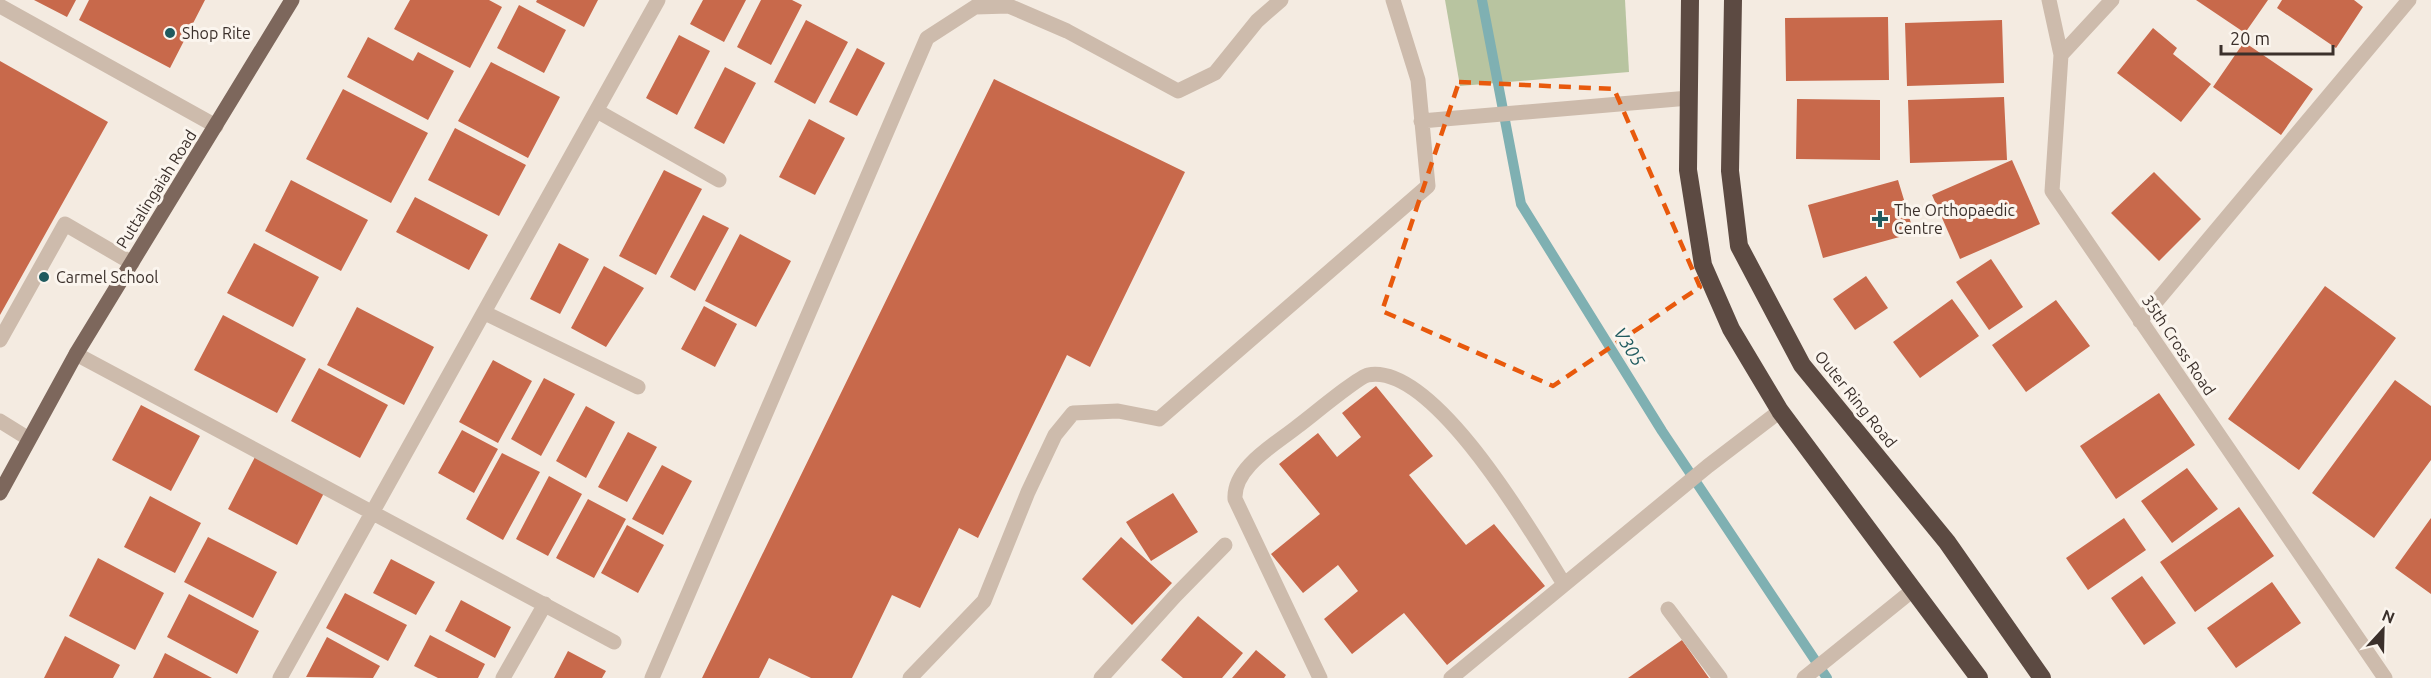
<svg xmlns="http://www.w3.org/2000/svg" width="2431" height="678" viewBox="0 0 2431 678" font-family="Ubuntu,sans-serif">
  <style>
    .green { fill: #b8c4a0 }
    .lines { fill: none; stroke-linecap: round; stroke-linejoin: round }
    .stream { stroke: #7fb0b2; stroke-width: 10 }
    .building { fill: #c8694b }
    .minor { stroke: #cdbbac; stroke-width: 15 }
    .major { stroke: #7d675c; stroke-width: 15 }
    .highway { stroke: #5c4a42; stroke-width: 18 }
    .marked { fill: none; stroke: #e8590c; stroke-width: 4.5; stroke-dasharray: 12 8; stroke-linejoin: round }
    .poi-dot { fill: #1f5a5e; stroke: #fbf5ee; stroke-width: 2 }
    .labels { text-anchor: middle; stroke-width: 6; stroke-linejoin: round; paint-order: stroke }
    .poi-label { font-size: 16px; fill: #3b302b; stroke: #fbf5ee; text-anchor: start }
    .street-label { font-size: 16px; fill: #3b302b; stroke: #fbf5ee }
    .water-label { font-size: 18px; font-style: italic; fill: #1f5a5e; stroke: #fbf5ee }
  </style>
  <rect width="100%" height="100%" fill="#f4ebe1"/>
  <!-- green -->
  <path class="green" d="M 1445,0 L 1625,0 L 1629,72 L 1460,86 Z"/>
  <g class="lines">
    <!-- stream -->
    <path class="stream" d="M 1482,0 L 1521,204 L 1662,431 L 1827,678"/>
  </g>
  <!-- building -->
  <path class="building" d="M 34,0 L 76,0 L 67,17 Z
    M 89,0 L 205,0 L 170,68 L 79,20 Z
    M 410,0 L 489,0 L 502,7 L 470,68 L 394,29 Z
    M 537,0 L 598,0 L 584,27 L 536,2 Z
    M 703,0 L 746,0 L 724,42 L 690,24 Z
    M 761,0 L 792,0 L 802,5 L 771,65 L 737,47 Z
    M 2196,0 L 2268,0 L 2245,33 Z
    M 2282,0 L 2354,0 L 2363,7 L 2336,48 L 2277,8 Z
    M 519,5 L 566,30 L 544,73 L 497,48 Z
    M 1888,17 L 1889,80 L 1786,81 L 1785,18 Z
    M 806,20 L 848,42 L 815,104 L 774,82 Z
    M 2002,20 L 2004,83 L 1907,86 L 1905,23 Z
    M 2153,28 L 2177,48 L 2173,54 L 2211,84 L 2181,122 L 2117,73 Z
    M 679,35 L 710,51 L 677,115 L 646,98 Z
    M 368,37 L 413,61 L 418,52 L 454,71 L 428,120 L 347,77 Z
    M 2244,42 L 2313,89 L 2281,135 L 2213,87 Z
    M 857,48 L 885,63 L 857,116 L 829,102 Z
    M 0,61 L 108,122 L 0,315 Z
    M 491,62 L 560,97 L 528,158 L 458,121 Z
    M 725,67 L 756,83 L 724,144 L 694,128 Z
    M 994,79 L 1185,172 L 1090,367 L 1067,355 L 978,538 L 959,528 L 920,608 L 892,595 L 852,678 L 811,678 L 769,658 L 759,678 L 702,678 Z
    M 343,89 L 428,133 L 391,203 L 306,159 Z
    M 2004,97 L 2007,160 L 1910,163 L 1908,100 Z
    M 1797,99 L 1880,100 L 1880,160 L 1796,159 Z
    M 809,119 L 845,138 L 815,195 L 779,177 Z
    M 455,128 L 526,165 L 499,216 L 428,180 Z
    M 2012,160 L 2040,224 L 1960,259 L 1932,195 Z
    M 664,170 L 702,189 L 656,275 L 619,256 Z
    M 2154,172 L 2201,219 L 2159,261 L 2111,213 Z
    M 291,180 L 368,220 L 341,271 L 265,231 Z
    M 1898,180 L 1914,233 L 1823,258 L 1808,205 Z
    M 415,197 L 488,235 L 469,270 L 396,232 Z
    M 703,215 L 729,228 L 695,291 L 670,277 Z
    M 740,234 L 791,261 L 756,327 L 705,301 Z
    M 254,243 L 319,277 L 293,327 L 227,293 Z
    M 559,243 L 589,259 L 560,314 L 530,299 Z
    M 1991,259 L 2023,307 L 1989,330 L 1956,282 Z
    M 604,266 L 644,288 L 606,347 L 571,328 Z
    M 1866,276 L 1888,308 L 1855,330 L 1833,299 Z
    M 2325,286 L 2396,338 L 2299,470 L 2228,419 Z
    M 1952,299 L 1979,336 L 1920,378 L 1893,342 Z
    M 2056,300 L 2090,346 L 2026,392 L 1992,345 Z
    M 704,306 L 737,324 L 715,367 L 681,349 Z
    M 357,307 L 434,347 L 404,405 L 327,365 Z
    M 223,315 L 306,359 L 277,413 L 194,370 Z
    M 493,360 L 532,381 L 498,443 L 459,422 Z
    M 319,368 L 388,405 L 360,458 L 291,421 Z
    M 544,378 L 575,394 L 541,456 L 511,439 Z
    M 2395,380 L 2431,406 L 2431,460 L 2374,538 L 2312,493 Z
    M 1376,386 L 1433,456 L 1409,475 L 1466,545 L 1494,524 L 1545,586 L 1447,665 L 1404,613 L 1352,654 L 1324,619 L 1358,591 L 1338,565 L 1303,593 L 1271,554 L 1320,514 L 1279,464 L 1318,433 L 1337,457 L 1361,437 L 1342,413 Z
    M 2159,393 L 2195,445 L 2116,499 L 2080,446 Z
    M 141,405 L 200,436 L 171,491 L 112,460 Z
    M 586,406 L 615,422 L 586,478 L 556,461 Z
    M 462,430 L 498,449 L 474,493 L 438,473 Z
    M 628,432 L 657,447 L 627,502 L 598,487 Z
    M 502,453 L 540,472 L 503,540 L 466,519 Z
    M 255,457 L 324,493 L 297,545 L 228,509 Z
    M 662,465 L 692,481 L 663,535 L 632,519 Z
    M 2187,468 L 2218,509 L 2172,543 L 2141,501 Z
    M 549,476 L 582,494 L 548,556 L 516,539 Z
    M 1173,493 L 1198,532 L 1151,561 L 1126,522 Z
    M 150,496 L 201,523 L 175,573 L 124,547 Z
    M 588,499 L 626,519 L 594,578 L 556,558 Z
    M 2239,507 L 2274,556 L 2195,612 L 2160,562 Z
    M 2124,518 L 2146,550 L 2088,590 L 2066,558 Z
    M 2431,518 L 2431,594 L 2395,568 Z
    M 627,525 L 664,545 L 638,593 L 601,573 Z
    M 208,537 L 277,572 L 253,618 L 184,582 Z
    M 1121,537 L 1172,583 L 1132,625 L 1082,579 Z
    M 98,558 L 164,593 L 135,650 L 69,616 Z
    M 391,559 L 435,582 L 416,615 L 373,593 Z
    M 2142,576 L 2176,623 L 2144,645 L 2111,598 Z
    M 2272,582 L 2301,623 L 2236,668 L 2207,628 Z
    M 345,593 L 407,625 L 388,661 L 326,628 Z
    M 189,594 L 259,631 L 237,674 L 167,637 Z
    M 461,600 L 511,627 L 495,658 L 445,631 Z
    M 1198,616 L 1243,653 L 1222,678 L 1183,678 L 1161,660 Z
    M 430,635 L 485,664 L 478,678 L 438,678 L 414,666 Z
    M 65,636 L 120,665 L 113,678 L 44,678 Z
    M 327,637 L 380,666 L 373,678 L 306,677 Z
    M 1682,640 L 1709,678 L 1628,678 Z
    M 1256,650 L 1286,675 L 1284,678 L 1232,678 Z
    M 568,651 L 606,671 L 602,678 L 554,678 Z
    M 165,653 L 212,678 L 153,678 Z"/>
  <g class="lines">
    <!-- minor -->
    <path class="minor" d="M 2049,0 L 2061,55 L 2052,191 L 2385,678
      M 0,6 L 216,126
      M 2061,55 L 2112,0
      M 597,111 L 719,180
      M 1421,121 L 1689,98
      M 485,313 L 638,387
      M 2140,321 L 2409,0
      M 0,340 L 65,224 L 132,263
      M 76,354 L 614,642
      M 0,421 L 29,439
      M 1668,609 L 1720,678
      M 280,678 L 658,0
      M 503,678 L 545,604
      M 652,678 L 927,38 L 975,7 L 1009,6 L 1067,31 L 1178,91 L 1215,73 L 1257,21 L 1281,0
      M 910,678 L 984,601 L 1028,492 L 1055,435 L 1073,413 L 1118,411 L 1159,419 L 1428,186 L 1418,80 L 1393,0
      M 1101,678 L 1175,596 L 1225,545
      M 1320,678 L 1235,499 C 1233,467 1276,444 1298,426 C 1309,418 1358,377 1368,375 C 1434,362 1534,536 1564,584
      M 1451,678 L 1708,466 L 1780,411
      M 1804,678 L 1913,590"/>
    <!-- major -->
    <path class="major" d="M 0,493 L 76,354 L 292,0"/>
    <!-- highway -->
    <path class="highway" d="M 1690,0 L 1688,170 L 1703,265 L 1731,329 L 1780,411 L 1979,678
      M 1733,0 L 1730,171 L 1739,246 L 1802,365 L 1947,542 L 2042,678"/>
  </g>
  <!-- marked area -->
  <path class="marked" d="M 1459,82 L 1614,89 L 1700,287 L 1553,386 L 1382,311 Z"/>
  <!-- markers -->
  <g class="poi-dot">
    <circle cx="170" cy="33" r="6"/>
    <path d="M1877 210h6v6h6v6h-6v6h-6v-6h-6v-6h6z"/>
    <circle cx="44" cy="277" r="6"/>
  </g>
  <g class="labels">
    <!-- poi labels -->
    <g class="poi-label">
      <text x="182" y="39">Shop Rite</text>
      <text x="1894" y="216">The Orthopaedic<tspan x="1894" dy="18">Centre</tspan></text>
      <text x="56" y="283">Carmel School</text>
    </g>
    <!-- street labels -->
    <g class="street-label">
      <text transform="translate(156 189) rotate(-58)" y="6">Puttalingaiah Road</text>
      <text transform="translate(2179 345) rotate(56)" y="6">35th Cross Road</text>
      <text transform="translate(1856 399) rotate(51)" y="6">Outer Ring Road</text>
    </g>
    <!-- water labels -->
    <g class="water-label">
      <text transform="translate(1629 347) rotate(58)" y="6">V305</text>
    </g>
  </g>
  <!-- north arrow -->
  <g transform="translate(2383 630) rotate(22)" stroke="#fbf5ee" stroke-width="4.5" paint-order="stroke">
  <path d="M0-4.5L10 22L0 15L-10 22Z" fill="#3b302b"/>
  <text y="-9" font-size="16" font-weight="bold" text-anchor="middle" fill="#3b302b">N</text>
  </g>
  <!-- scale -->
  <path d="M2221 45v9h112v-9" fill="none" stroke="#3b302b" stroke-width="3"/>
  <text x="2230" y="45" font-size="18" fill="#3b302b" stroke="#fbf5ee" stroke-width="4.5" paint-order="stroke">20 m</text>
</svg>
